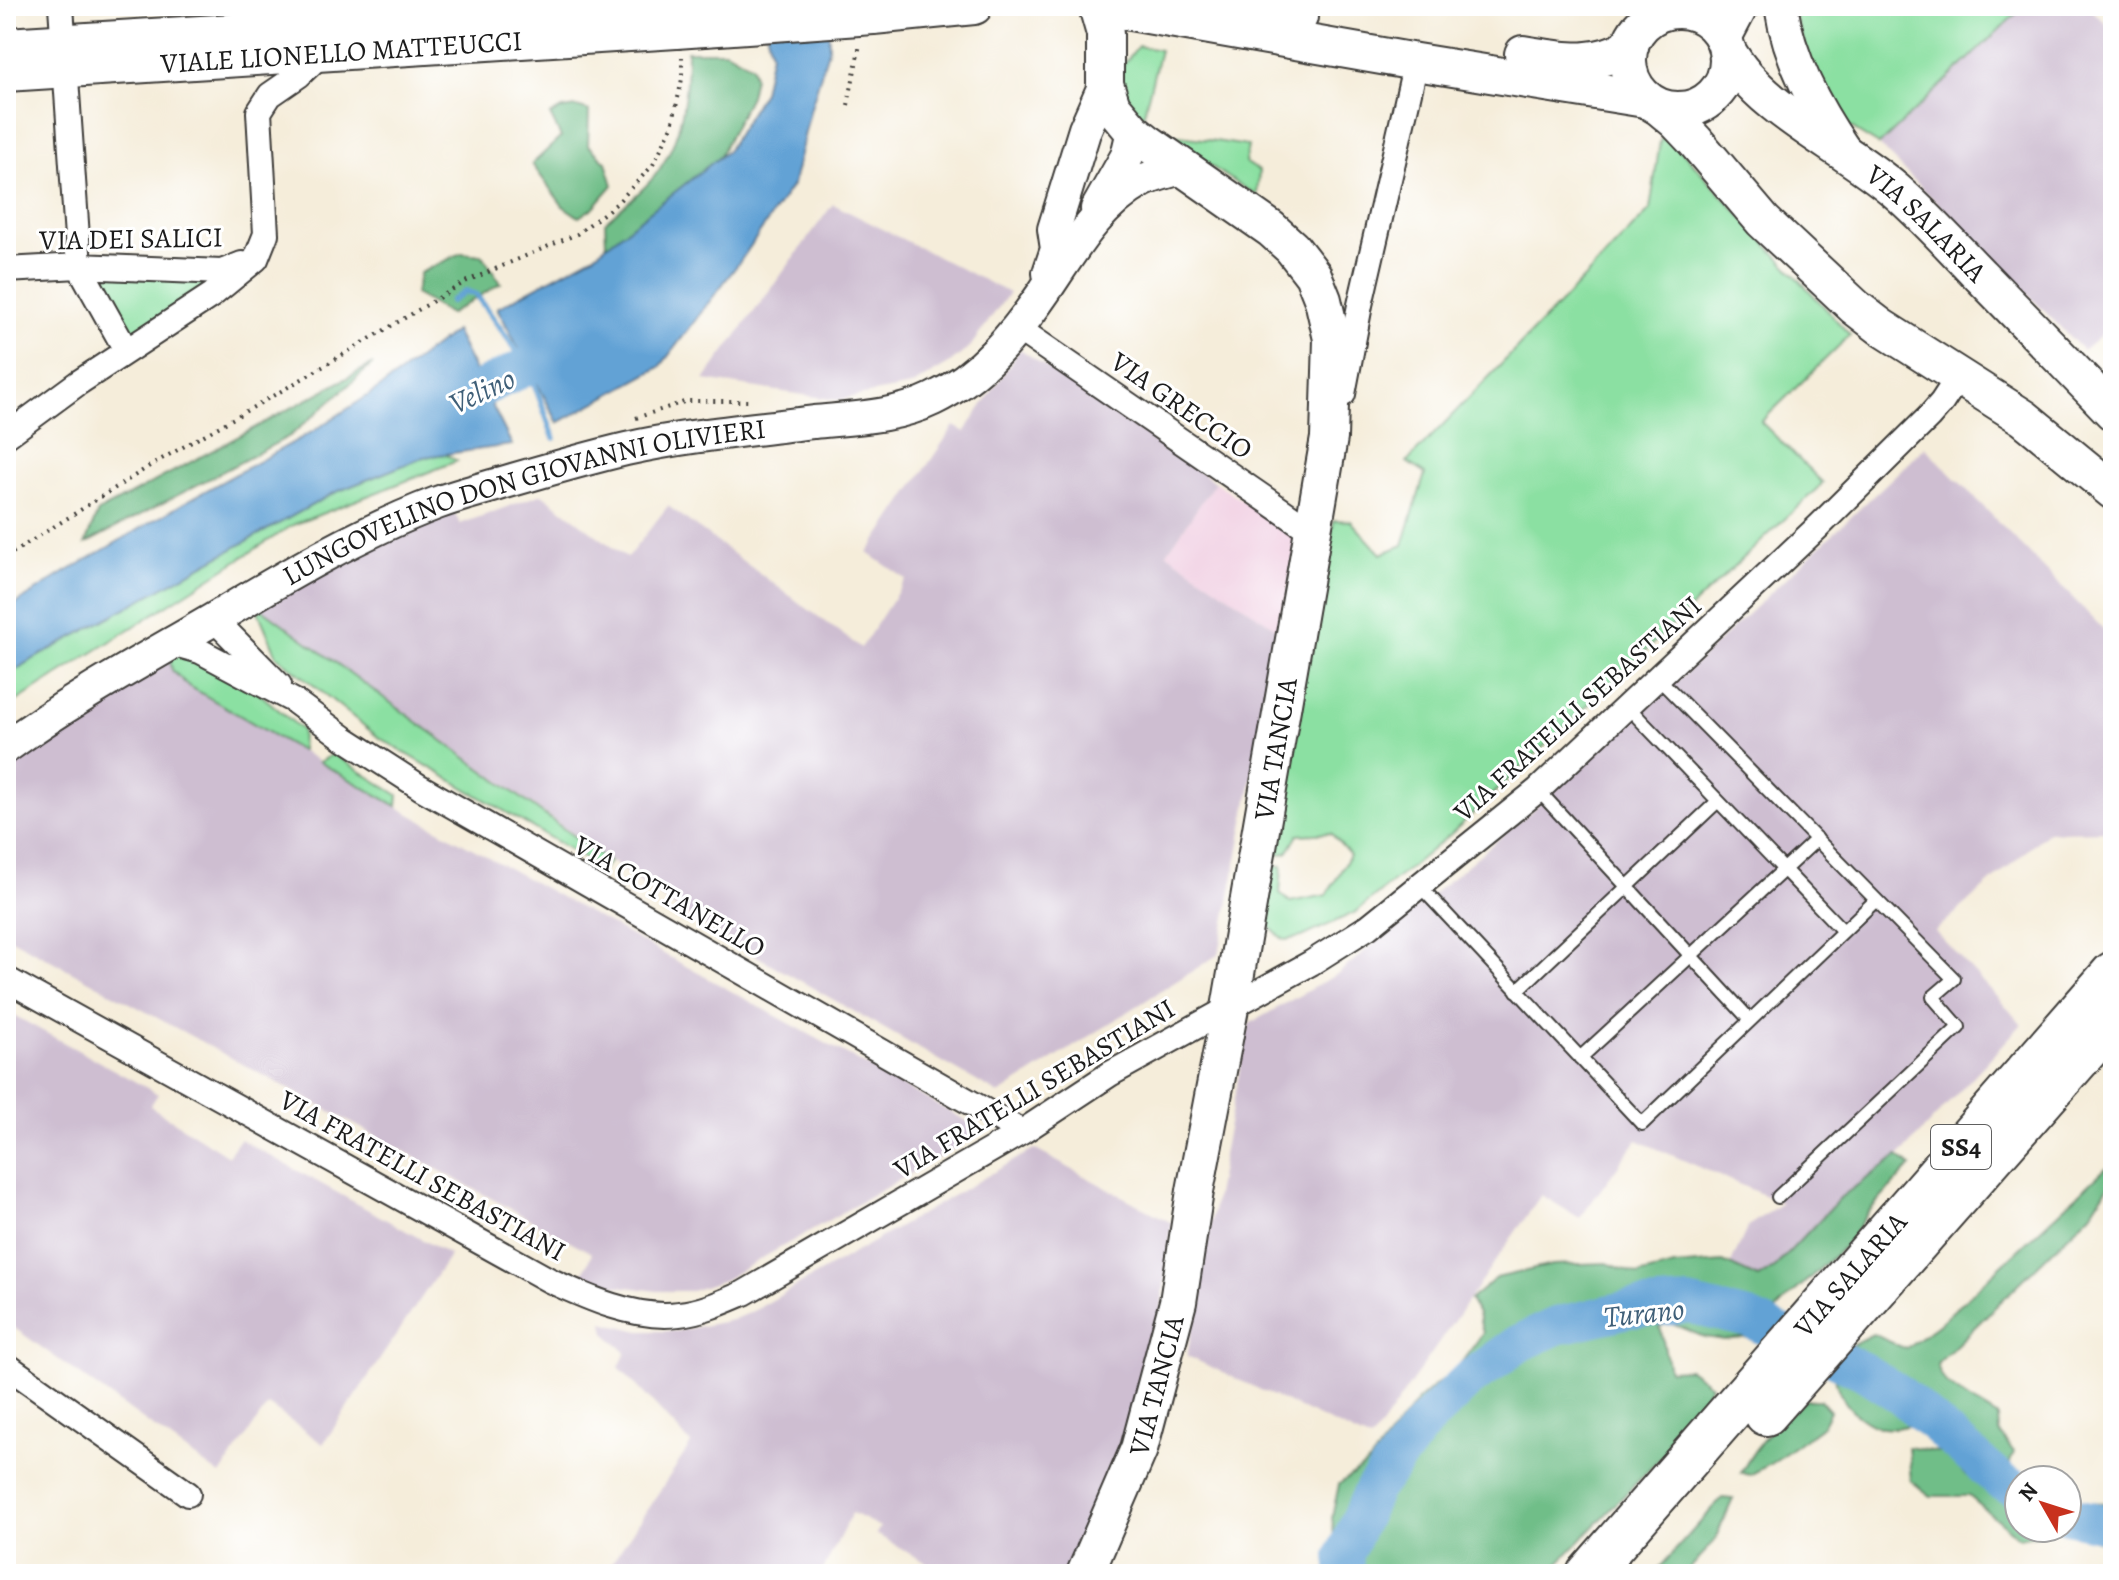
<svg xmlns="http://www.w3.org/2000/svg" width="2119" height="1580" viewBox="0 0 2119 1580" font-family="Alegreya,serif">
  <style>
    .built { fill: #f1d0e3 }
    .industrial { fill: #cebed1 }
    .green { fill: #8be0a2; stroke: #547e5f; stroke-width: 2 }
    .forest { fill: #70be88; stroke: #466d52; stroke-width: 2 }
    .water { fill: #62a2d5; stroke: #3f5f78; stroke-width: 2 }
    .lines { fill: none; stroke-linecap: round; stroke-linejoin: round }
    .stream { stroke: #62a2d5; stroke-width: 6 }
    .river { stroke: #62a2d5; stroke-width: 38 }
    .service-casing { stroke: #3d3b38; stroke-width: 16 }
    .minor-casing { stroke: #3d3b38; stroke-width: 28 }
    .tertiary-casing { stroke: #3d3b38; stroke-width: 36 }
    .secondary-casing { stroke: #3d3b38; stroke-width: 40 }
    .trunk-casing { stroke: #3d3b38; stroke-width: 46 }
    .path { stroke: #3d3b38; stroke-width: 4; stroke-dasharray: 2 6; stroke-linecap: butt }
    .service { stroke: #fff; stroke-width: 12 }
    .minor { stroke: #fff; stroke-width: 24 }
    .tertiary { stroke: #fff; stroke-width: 32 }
    .secondary { stroke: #fff; stroke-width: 36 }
    .trunk { stroke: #fff; stroke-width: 42 }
    .secondary-bridge-casing { stroke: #3d3b38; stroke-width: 40; stroke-linecap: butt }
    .secondary-bridge { stroke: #fff; stroke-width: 36 }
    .labels { text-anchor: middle; stroke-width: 6; stroke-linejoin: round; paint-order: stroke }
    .shield { fill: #fff; stroke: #606060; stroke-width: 2 }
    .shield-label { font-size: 26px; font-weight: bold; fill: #1c1c1c }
    .street-label { font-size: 28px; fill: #1c1c1c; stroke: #fff }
    .water-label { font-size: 30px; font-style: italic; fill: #3f5f78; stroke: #fff }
  </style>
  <rect width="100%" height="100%" fill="#fff"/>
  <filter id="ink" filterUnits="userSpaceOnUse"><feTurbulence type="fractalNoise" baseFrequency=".0125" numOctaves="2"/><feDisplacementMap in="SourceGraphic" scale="16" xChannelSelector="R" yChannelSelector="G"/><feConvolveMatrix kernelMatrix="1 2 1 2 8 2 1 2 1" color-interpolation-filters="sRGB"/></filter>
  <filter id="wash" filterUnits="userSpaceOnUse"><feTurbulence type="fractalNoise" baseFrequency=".006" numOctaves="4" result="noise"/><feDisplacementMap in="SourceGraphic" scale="32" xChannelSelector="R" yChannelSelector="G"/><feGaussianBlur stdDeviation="1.8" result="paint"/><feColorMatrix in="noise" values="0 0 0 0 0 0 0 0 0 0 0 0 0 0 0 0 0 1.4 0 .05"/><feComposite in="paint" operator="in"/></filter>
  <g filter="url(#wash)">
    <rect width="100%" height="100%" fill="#f5edda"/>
    <!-- built -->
    <path class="built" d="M 1215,482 L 1288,531 L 1300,534 L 1280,631 L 1167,553 Z"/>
    <!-- industrial -->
    <path class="industrial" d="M 2024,6 L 2088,6 L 2113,31 L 2113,325 L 2083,350 L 1879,145 Z
      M 833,204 L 1009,293 L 970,347 L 949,364 L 911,386 L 837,400 L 704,380 Z
      M 1020,349 L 1215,482 L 1167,553 L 1280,631 L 1219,954 L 999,1094 L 711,930 L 667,902 L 258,606 L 294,584 L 453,509 L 460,524 L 542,494 L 627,558 L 668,506 L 861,648 L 906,579 L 868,553 L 954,426 L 965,432 Z
      M 1925,447 L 2113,639 L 2113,831 L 2048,832 L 1935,931 L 2022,1024 L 1780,1284 L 1728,1270 L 1748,1226 L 1782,1203 L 1637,1140 L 1580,1218 L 1541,1195 L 1371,1441 L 1187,1356 L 1226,1139 L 1249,1024 L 1339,973 L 1534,809 L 1677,681 Z
      M 169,653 L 187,685 L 410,814 L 985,1131 L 724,1280 L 692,1291 L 657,1291 L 612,1285 L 583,1274 L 592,1253 L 6,936 L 6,761 Z
      M 6,1011 L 158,1094 L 150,1106 L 228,1156 L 240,1139 L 450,1255 L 323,1444 L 268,1405 L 220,1475 L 6,1322 Z
      M 1034,1149 L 1172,1223 L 1156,1352 L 1127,1438 L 1064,1574 L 946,1574 L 876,1534 L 880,1527 L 852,1513 L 821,1574 L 604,1574 L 691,1444 L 619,1367 L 626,1352 L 605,1333 L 603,1322 L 640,1331 L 677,1331 L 732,1320 L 755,1310 Z"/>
    <!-- green -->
    <path class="green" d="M 1791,6 L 1835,6 L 1837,8 L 1839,6 L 2024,6 L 1879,145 L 1838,120 L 1810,62 Z
      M 1138,46 L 1160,50 L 1142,121 L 1119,88 L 1121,68 Z
      M 1666,130 L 1680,149 L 1850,335 L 1761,422 L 1823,483 L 1452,833 L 1356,912 L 1302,937 L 1285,940 C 1251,917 1263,901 1267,865 L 1282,866 L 1280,893 L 1290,902 L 1327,895 L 1350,855 L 1331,833 L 1298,835 L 1287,853 L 1271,855 L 1334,520 L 1351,521 L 1381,554 L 1403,545 L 1425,474 L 1407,462 L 1650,210 L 1660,141 Z
      M 1176,135 L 1248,146 L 1245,162 L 1259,171 L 1257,196 L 1175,143 Z
      M 85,270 L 223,277 L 142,330 L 126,331 Z
      M 445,454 L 457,461 L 293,525 L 6,708 L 6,677 L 26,663 L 334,493 L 424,457 Z
      M 258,606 L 609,862 L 603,869 L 378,737 L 277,656 L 258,611 Z
      M 173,652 L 252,687 L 302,730 L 301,751 L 187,685 L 172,670 L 169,653 Z
      M 333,754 L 398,795 L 397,806 L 319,762 Z"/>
    <!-- forest -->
    <path class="forest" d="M 687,51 L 726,51 L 752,66 L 754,77 L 750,96 L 718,159 L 624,242 L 606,244 L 605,222 C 623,206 645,190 659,170 C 683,136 687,92 687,51 Z
      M 577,107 L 589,111 L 588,145 L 606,162 L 613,185 L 594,207 L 579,217 L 563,206 L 532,164 L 561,137 L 550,115 L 563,109 Z
      M 461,253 L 482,255 L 501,283 L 450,314 L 415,294 L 420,273 Z
      M 373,364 L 290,436 L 85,544 L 98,512 Z
      M 1898,1156 L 1911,1166 L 1868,1212 L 1847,1244 L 1789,1297 L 1750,1337 L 1724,1340 L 1704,1337 L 1670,1323 L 1660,1326 L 1669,1370 L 1689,1369 L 1711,1385 L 1678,1440 L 1548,1574 L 1326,1574 L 1335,1547 L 1332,1517 L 1339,1484 L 1369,1463 L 1417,1401 L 1435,1385 L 1455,1371 L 1483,1333 L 1478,1314 L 1470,1300 L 1496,1278 L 1552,1265 L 1607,1263 L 1638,1275 L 1674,1266 L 1723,1262 L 1758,1278 L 1775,1267 L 1841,1197 Z
      M 2106,1168 L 2113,1174 L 2113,1179 L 2091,1213 L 1937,1364 C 1938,1368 1939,1373 1942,1377 C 1952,1392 1982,1406 1998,1417 L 1999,1433 L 2014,1452 L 2008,1468 L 1979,1463 L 1950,1425 C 1937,1424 1926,1423 1913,1425 C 1904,1426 1892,1430 1883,1428 C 1853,1421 1821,1383 1842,1354 C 1848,1345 1863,1339 1873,1334 L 1906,1349 L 1941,1322 Z
      M 1805,1400 L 1820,1400 L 1830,1411 L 1822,1426 L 1772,1463 L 1750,1475 L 1741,1473 C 1758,1441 1777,1422 1805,1400 Z
      M 1908,1447 L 1948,1454 L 1964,1474 L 2003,1496 L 2019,1497 L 2019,1528 L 2042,1528 L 2044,1533 L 2019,1538 L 1969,1496 L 1931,1496 L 1911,1481 Z
      M 1722,1498 L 1733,1499 L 1714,1542 L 1685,1574 L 1654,1574 Z
      M 2067,1502 L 2113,1503 L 2113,1555 L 2105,1543 L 2064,1528 L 2067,1528 Z"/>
    <!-- water -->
    <path class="water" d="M 761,6 L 828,6 L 829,47 L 810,111 L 793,184 L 741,260 L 660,367 L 558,423 L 497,308 L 593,256 L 727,151 L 763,92 L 771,53 Z
      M 455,331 L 512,445 L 424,457 L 334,493 L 26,663 L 6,677 L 6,610 L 64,573 L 194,497 L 312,432 L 381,387 Z"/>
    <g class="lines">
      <!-- stream -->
      <path class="stream" d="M 451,301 L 466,291 L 476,295 L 528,366 L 554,438"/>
      <!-- river -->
      <path class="river" d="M 438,409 L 528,366 L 575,347
        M 2067,1515 L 2113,1525
        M 1346,1574 L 1344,1556 L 1373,1490 L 1423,1424 L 1468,1380 L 1518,1344 L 1556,1326 L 1629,1309 L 1688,1305 L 1749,1319 L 1863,1371 L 1902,1396 L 2001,1481 L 2019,1491"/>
    </g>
  </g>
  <g filter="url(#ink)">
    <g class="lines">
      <!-- service casing -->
      <g class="service-casing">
        <path id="service" d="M 1658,678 L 1954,979 L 1933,997 L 1959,1027 L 1778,1197
          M 1627,706 L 1843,931
          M 1538,790 L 1750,1020
          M 1419,885 L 1642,1124 L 1876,900
          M 1517,991 L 1718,801
          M 1580,1058 L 1817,839"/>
      </g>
      <!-- minor casing -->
      <g class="minor-casing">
        <path id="minor" d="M 61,6 L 79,266 L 126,350
          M 6,270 L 79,266 L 222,272 L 242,264
          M 1017,328 L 1313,532
          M 1343,394 L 1360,305 L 1416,62
          M 6,436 L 78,383 L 212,295 L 256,259 L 266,234 L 259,112 L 270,95 L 299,75 L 322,53
          M 214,619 L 279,685
          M 171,643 L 200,651 L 294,701 L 344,738 L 420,787 L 1022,1132
          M 6,979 L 549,1280 C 586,1297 636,1320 679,1314 C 701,1312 723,1302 744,1293 L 1022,1132 L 1110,1074 L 1311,963 L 1368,927 L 1538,790 L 1819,526 L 1929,417 L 1942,402 L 1959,376
          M 6,1365 L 188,1494"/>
      </g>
      <!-- tertiary casing -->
      <g class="tertiary-casing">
        <g id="tertiary">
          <path d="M 1781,6 C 1789,59 1815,107 1845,151"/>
          <path d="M 1724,40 L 1742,6"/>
          <path d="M 1097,209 L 1127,156 L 1133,131"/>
          <path d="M 1049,273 L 1057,249 L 1054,229 L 1085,129 L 1105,84"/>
          <path id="s1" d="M 6,747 C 72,699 144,660 214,619 C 286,576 358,533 437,503 C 458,495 480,490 502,483 C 543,471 584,459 626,449 C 688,435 751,430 814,422 C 855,418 896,417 933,399 C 981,376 1015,334 1044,292 C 1072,251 1097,206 1142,181 C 1154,175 1168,172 1181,168"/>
        </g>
      </g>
      <!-- secondary casing -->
      <g class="secondary-casing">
        <g id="secondary">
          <path d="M 1096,6 L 1416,62 L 1645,99"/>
          <path d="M 1244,6 L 1299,17"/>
          <circle cx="1678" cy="60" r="50"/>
          <path d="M 873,16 L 974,6"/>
          <path d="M 6,46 L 659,6"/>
          <path id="s2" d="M 1727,50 C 1760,110 1843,145 1895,190 C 1924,215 1950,244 1977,272 C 2022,318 2068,365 2113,412"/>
          <path d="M 1523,54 C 1562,60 1594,68 1630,46"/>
          <path id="s3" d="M 6,73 L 676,30"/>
          <path d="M 1659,107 L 1677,122 L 1695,141 L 1763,221 L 1855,307 L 1881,327 L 2024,418 L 2113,491"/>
          <path id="s4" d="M 1085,1574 L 1139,1449 L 1178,1302 L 1195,1191 L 1230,1008 L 1329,438 L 1332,339 L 1323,300 L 1313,275 L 1292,248 L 1271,229 L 1148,143 L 1133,131 L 1112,106 L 1105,84 L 1105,34 L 1097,6"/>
        </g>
      </g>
      <!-- trunk casing -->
      <g class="trunk-casing">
        <g id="trunk">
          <path d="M 1766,1414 L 2113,1020"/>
          <path id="s5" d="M 1588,1574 L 2113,973"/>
        </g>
      </g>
      <!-- path -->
      <path class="path" d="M 848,105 L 860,44
        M 636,418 L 687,401 L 748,401
        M 6,557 L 153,464 L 285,389 L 467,281 L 577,234 L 616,204 L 653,165 L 672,126 L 682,79 L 682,57"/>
      <!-- service -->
      <use href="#service" class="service"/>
      <!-- minor -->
      <use href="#minor" class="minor"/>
      <!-- tertiary -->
      <use href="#tertiary" class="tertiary"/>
      <!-- secondary -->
      <use href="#secondary" class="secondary"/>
      <!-- trunk -->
      <use href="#trunk" class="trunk"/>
      <!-- secondary-bridge casing -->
      <g class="secondary-bridge-casing">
        <path id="secondary-bridge" d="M 676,30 L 873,16"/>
      </g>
      <!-- secondary-bridge -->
      <use href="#secondary-bridge" class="secondary-bridge"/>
    </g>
  </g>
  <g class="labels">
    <!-- shield labels -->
    <rect class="shield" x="1931" y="1125" width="60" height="44" rx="6"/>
    <g class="shield-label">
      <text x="1961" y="1156">SS4</text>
    </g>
    <!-- street labels -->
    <g class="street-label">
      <text dy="10" stroke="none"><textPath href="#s3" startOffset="336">VIALE LIONELLO MATTEUCCI</textPath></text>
      <text dy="10" stroke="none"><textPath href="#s2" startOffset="266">VIA SALARIA</textPath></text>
      <text transform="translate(131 238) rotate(-1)" y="10">VIA DEI SALICI</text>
      <text transform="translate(1182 405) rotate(35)" y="10">VIA GRECCIO</text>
      <text dy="10" stroke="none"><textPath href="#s1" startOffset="580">LUNGOVELINO DON GIOVANNI OLIVIERI</textPath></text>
      <text transform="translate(1577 708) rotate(-42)" y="10">VIA FRATELLI SEBASTIANI</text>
      <text dy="10" stroke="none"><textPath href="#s4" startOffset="850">VIA TANCIA</textPath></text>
      <text transform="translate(670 896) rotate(30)" y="10">VIA COTTANELLO</text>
      <text transform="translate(1034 1088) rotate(-31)" y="10">VIA FRATELLI SEBASTIANI</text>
      <text transform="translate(423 1175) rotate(29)" y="10">VIA FRATELLI SEBASTIANI</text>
      <text dy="10" stroke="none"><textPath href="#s5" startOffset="398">VIA SALARIA</textPath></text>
      <text dy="10" stroke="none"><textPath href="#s4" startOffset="202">VIA TANCIA</textPath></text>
    </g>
    <!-- water labels -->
    <g class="water-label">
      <text transform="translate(482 391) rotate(-25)" y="10">Velino</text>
      <text transform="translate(1644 1313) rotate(-6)" y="10">Turano</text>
    </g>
  </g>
  <!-- margin -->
  <rect width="2119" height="1580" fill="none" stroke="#fff" stroke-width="32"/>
  <!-- north arrow -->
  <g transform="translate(2043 1504) rotate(309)"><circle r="38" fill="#ffffff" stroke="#a4a4a4" stroke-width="2"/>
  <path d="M0-6L14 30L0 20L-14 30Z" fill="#c8321e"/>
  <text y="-12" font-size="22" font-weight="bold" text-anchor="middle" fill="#1c1c1c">N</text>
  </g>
</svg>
